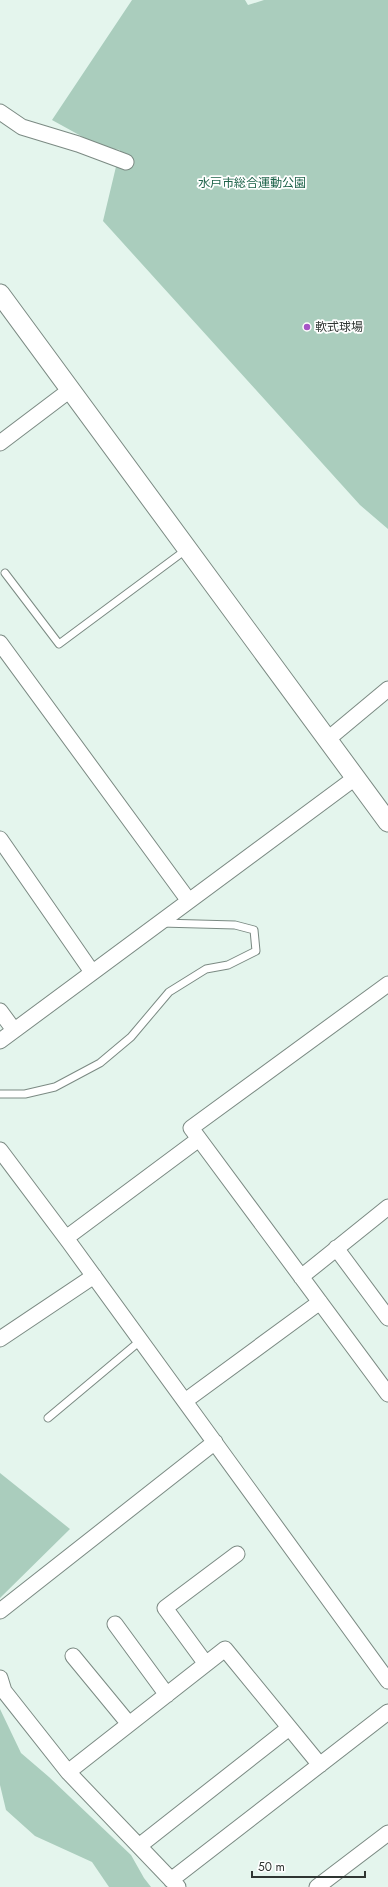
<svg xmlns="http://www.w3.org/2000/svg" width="388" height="1887" viewBox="0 0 388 1887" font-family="Jost,'Noto Sans JP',sans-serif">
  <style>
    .green { fill: #aacdbd }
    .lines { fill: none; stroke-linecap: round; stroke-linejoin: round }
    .service-casing { stroke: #7b8a83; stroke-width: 9 }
    .minor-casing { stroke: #7b8a83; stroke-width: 17 }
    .tertiary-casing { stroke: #7b8a83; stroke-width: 21 }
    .service { stroke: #fff; stroke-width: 7 }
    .minor { stroke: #fff; stroke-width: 15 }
    .tertiary { stroke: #fff; stroke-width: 19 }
    .poi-dot { fill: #a655c6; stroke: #fff; stroke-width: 1.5 }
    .labels { text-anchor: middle; stroke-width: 3.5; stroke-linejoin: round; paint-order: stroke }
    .park-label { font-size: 12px; fill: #1e634a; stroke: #fff }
    .poi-label { font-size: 12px; fill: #2f3532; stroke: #fff; text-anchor: start }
  </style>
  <rect width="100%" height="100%" fill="#e4f5ed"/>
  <!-- green -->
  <path class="green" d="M 132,0 L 245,0 L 248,5 L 264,0 L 388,0 L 388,529 L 360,505 L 103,221 L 120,150 L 101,147 L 52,120 Z
    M 0,1473 L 70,1529 L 0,1598 Z
    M 0,1709 L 21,1753 L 49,1777 L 131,1855 L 144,1878 L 151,1887 L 109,1887 L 92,1862 L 35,1836 L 6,1810 L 0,1785 Z"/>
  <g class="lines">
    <!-- service casing -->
    <g class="service-casing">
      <path id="service" d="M 5,573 L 59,644 L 187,549
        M 0,1094 L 25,1094 L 55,1087 L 100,1063 L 131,1037 L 169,992 L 206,969 L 228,965 L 256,951 L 254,930 L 235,925 L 161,923
        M 48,1418 L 140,1341"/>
    </g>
    <!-- minor casing -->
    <g class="minor-casing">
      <path id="minor" d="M 0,112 L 22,127 L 78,144 L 126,162
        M 0,443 L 70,390
        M 0,643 L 189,901
        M 328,739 L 388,689
        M 0,839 L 92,972
        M 388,984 L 191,1128 L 388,1394
        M 0,1011 L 14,1030
        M 0,1041 L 355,778
        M 0,1150 L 69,1242 L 388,1681
        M 66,1238 L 199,1139
        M 336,1248 L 388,1318
        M 301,1277 L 388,1207
        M 0,1339 L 94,1276
        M 185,1401 L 320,1302
        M 0,1611 L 215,1442
        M 115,1624 L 167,1695
        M 73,1656 L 129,1724
        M 206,1664 L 165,1608 L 237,1554
        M 0,1678 L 4,1691 L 68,1772 L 178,1887
        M 68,1772 L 225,1649 L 320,1765
        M 139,1846 L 289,1728
        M 171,1880 L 388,1712
        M 317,1887 L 388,1833"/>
    </g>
    <!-- tertiary casing -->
    <g class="tertiary-casing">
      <path id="tertiary" d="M 0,294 L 388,822"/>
    </g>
    <!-- service -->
    <use href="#service" class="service"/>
    <!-- minor -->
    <use href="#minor" class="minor"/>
    <!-- tertiary -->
    <use href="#tertiary" class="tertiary"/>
  </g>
  <!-- markers -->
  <circle class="poi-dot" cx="307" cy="327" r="4"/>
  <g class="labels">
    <!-- park labels -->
    <g class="park-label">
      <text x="252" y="187">水戸市総合運動公園</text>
    </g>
    <!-- poi labels -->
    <g class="poi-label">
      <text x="315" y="331">軟式球場</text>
    </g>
  </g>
  <!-- scale -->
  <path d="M252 1871v6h113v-6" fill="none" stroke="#2f3532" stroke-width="2"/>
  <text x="258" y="1871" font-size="12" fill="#2f3532" stroke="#ffffff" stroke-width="3" paint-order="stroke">50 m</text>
</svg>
